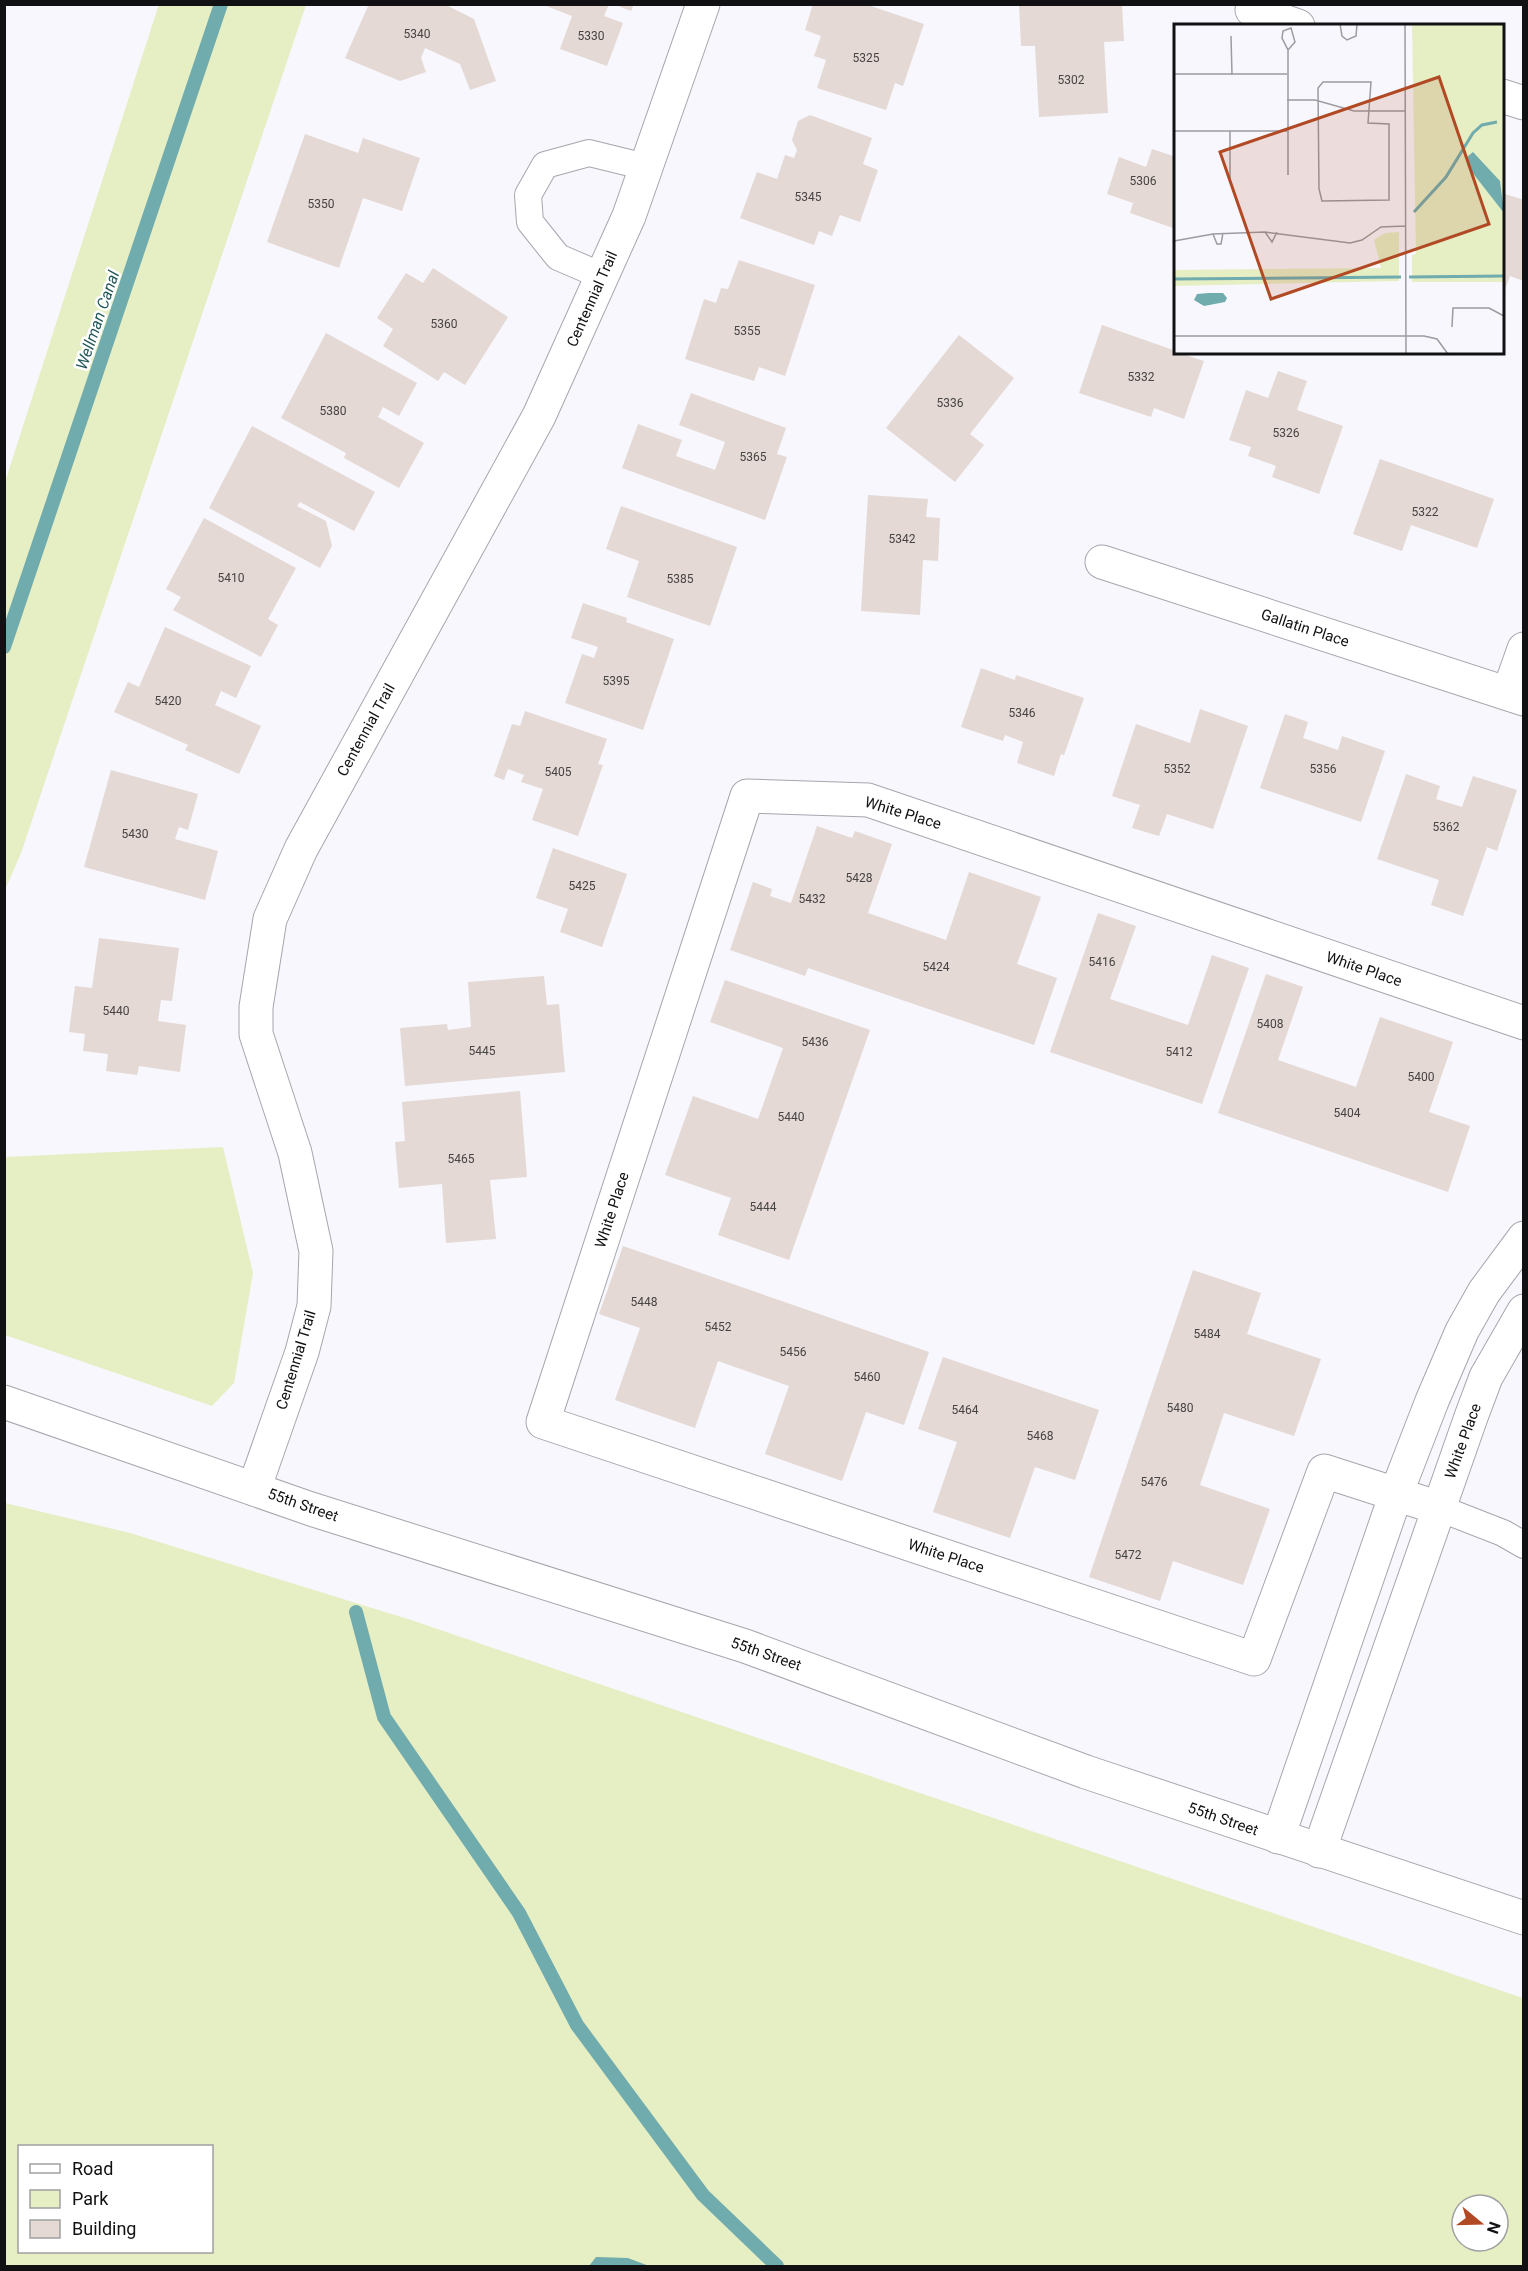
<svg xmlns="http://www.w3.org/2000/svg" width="1528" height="2271" viewBox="0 0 1528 2271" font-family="Roboto,sans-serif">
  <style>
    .green { fill: #e6eec4; fill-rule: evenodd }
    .water { fill: #70abad }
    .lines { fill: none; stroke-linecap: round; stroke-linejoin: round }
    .stream { stroke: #70abad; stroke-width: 14 }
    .building { fill: #e4d9d4 }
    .lane-casing { stroke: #a6a6af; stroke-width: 28 }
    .street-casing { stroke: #a6a6af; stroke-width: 35 }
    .secondary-casing { stroke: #a6a6af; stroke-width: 35 }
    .lane { stroke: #fff; stroke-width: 26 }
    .street { stroke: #fff; stroke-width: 33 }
    .secondary { stroke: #fff; stroke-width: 33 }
    .labels { text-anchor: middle; stroke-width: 5; stroke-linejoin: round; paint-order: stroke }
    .number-label { font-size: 12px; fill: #464344 }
    .street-label { font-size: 15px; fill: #111114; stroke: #fff }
    .water-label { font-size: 16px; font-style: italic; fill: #245759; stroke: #fff }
    .inset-river { fill: none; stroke: #70abad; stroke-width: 3 }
    .inset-road { fill: none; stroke: #9b9ba0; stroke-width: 1.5 }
    .view { fill: #b14a24; fill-opacity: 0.15; stroke: #b14a24; stroke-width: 3 }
    .inset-edge { fill: none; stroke: #111114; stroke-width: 3 }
  </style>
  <rect width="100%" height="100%" fill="#f7f7fd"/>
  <!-- green -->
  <path class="green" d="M 159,4 L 306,5 L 21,853 L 5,890 L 5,482 Z
    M 223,1147 L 253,1273 L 234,1383 L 212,1406 L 5,1335 L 5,1157 Z
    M 5,1503 L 130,1533 L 411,1620 L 1523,1998 L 1523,2266 L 5,2266 ZM 20,2146 L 212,2146 L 212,2252 L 20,2252 ZM 1462,2205 L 1498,2205 L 1498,2241 L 1462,2241 Z"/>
  <!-- water -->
  <path class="water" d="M 596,2257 L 628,2258 L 649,2266 L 589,2266 Z"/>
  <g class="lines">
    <!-- stream -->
    <path class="stream" d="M 4,647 L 221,4
      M 356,1612 L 384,1717 L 519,1913 L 577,2025 L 703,2195 L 777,2266"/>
  </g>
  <!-- building -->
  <path class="building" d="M 369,4 L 444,4 L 474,19 L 496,81 L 470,90 L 460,64 L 425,48 L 421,58 L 426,72 L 400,81 L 345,58 Z
    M 541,4 L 609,4 L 604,16 L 623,23 L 607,66 L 560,49 L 572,16 Z
    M 613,4 L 634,4 L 631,11 Z
    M 813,4 L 865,4 L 924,24 L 903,86 L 895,83 L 886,110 L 817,88 L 826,60 L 814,56 L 821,36 L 805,30 Z
    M 1019,4 L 1122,4 L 1124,41 L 1104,42 L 1108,113 L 1039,117 L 1035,46 L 1021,46 Z
    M 810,115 L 872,138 L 863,164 L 878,170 L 860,222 L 840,215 L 832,236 L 819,231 L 814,245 L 740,218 L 757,172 L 777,179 L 785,155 L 794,158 L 797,150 L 792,140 L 798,121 Z
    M 305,134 L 358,153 L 363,138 L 420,158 L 402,211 L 363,198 L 339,268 L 267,242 Z
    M 1152,149 L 1173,156 L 1176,150 L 1176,229 L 1130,213 L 1133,203 L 1107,194 L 1119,157 L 1146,167 Z
    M 1502,193 L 1524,200 L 1524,281 L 1510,276 L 1503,295 Z
    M 739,260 L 815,285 L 785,376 L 759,367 L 754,381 L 685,359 L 704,299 L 716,303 L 721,288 L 728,289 Z
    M 433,268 L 508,317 L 465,385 L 444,372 L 438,381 L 383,346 L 393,329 L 377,318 L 406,273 L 423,283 Z
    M 1102,325 L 1176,351 L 1176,352 L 1204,361 L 1184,419 L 1154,408 L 1151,417 L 1079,393 Z
    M 326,333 L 417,383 L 399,416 L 383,407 L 378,417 L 424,443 L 399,488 L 344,458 L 346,453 L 281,418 Z
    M 959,335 L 1014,378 L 970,434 L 984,445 L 955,482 L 886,428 Z
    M 1278,371 L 1307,381 L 1297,410 L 1343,426 L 1319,494 L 1272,477 L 1276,466 L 1248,456 L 1251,447 L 1229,440 L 1246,390 L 1268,398 Z
    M 691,393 L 786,428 L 777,454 L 787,457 L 765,520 L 622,468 L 638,424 L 682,440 L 676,456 L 715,470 L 725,442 L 679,425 Z
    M 252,426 L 375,492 L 354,531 L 300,502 L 297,506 L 326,521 L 332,546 L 320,568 L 209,508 Z
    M 1380,459 L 1494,499 L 1477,548 L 1411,525 L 1402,551 L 1353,534 Z
    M 868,495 L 928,499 L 926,517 L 940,518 L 938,561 L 923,560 L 920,615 L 861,611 Z
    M 621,506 L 737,547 L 710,626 L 627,597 L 639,561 L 606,549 Z
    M 204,518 L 296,568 L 268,619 L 278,625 L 261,657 L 173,610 L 181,597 L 166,589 Z
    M 583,603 L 627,618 L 626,622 L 674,639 L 643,730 L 565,703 L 582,654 L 594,658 L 598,647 L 571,638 Z
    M 165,627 L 251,666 L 236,698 L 221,691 L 215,705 L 261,726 L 239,774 L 185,750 L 188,745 L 114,712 L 128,682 L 139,687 Z
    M 981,668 L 1015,680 L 1016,675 L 1084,698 L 1064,755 L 1061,754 L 1054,776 L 1017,763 L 1023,742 L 1005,735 L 1003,741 L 961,727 Z
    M 1200,709 L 1248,726 L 1213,829 L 1167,814 L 1159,836 L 1132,828 L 1140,805 L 1112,796 L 1136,724 L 1190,743 Z
    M 525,711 L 607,739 L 598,764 L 603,765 L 578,836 L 532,820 L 543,789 L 521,782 L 524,775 L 508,769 L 504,780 L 494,776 L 512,724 L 520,726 Z
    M 1285,714 L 1308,722 L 1303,738 L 1338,750 L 1342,736 L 1385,751 L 1361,822 L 1260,788 Z
    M 111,770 L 198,794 L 188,830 L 179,827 L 175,839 L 218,851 L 205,900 L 84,867 Z
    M 1406,774 L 1440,786 L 1436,799 L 1462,807 L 1473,776 L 1517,790 L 1497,851 L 1487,847 L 1463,916 L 1431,905 L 1439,880 L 1377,859 Z
    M 817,826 L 852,838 L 855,831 L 892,844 L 868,913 L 946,940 L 969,872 L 1041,897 L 1017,964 L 1057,978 L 1034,1045 L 808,968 L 805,976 L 730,950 L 753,882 L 772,889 L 770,896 L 791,903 Z
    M 553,848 L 627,874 L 602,947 L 560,932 L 568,909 L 536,898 Z
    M 1098,913 L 1136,926 L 1110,999 L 1188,1025 L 1212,955 L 1249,968 L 1202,1104 L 1050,1052 Z
    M 99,938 L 179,948 L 172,1001 L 161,1000 L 158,1021 L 186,1025 L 180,1072 L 139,1066 L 137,1075 L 106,1071 L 108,1054 L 83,1051 L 85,1034 L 69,1032 L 75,986 L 92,988 Z
    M 1266,974 L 1303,987 L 1278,1060 L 1356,1087 L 1380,1017 L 1453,1042 L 1429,1112 L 1470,1126 L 1448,1192 L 1218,1113 Z
    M 544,976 L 547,1005 L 559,1004 L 565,1072 L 405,1086 L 400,1028 L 447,1024 L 448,1030 L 471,1027 L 468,982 Z
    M 725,980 L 870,1030 L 789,1260 L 718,1235 L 731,1198 L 665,1175 L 693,1096 L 758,1119 L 783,1048 L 710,1022 Z
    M 520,1091 L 527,1177 L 490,1180 L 496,1239 L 446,1243 L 442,1184 L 399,1188 L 395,1142 L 405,1141 L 402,1102 Z
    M 623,1246 L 929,1352 L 904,1425 L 866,1412 L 842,1481 L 765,1454 L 789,1386 L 718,1361 L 695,1428 L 615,1400 L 640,1328 L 599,1314 Z
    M 1193,1270 L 1261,1293 L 1247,1334 L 1321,1359 L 1294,1436 L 1224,1413 L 1200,1485 L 1270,1509 L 1243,1585 L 1173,1561 L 1160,1601 L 1089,1577 Z
    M 943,1357 L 1099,1410 L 1075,1480 L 1035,1467 L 1010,1538 L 933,1512 L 957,1442 L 918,1429 Z"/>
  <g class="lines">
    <!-- lane casing -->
    <g class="lane-casing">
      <path id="lane" d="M 602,276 L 558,257 L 530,222 L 528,195 L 545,165 L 589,153 L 646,167
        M 1439,1508 L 1503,1533 L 1524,1545"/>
    </g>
    <!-- street casing -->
    <g class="street-casing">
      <path id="street" d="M 1252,10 L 1298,26
        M 1502,96 L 1524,103
        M 1102,562 L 1524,699
        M 1508,694 L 1524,649
        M 254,1489 L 302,1352 L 314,1306 L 316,1251 L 295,1153 L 256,1034 L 256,1007 L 270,919 L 301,849 L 539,416 L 629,216 L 703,4
        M 1439,1508 L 1324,1471 L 1254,1659 L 543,1422 L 747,796 L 868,800 L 1524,1023
        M 1278,1837 L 1396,1494 L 1432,1401 L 1462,1331 L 1484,1292 L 1524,1238
        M 1319,1851 L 1471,1417 L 1486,1377 L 1524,1311"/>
    </g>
    <!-- secondary casing -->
    <g class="secondary-casing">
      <path id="secondary" d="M 4,1402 L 311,1509 L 745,1646 L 1086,1772 L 1524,1918"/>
    </g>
    <!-- lane -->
    <use href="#lane" class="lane"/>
    <!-- street -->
    <use href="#street" class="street"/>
    <!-- secondary -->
    <use href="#secondary" class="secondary"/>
  </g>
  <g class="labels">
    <!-- number labels -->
    <g class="number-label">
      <text x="417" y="38">5340</text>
      <text x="591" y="40">5330</text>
      <text x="866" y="62">5325</text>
      <text x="1071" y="84">5302</text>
      <text x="1143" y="185">5306</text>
      <text x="808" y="201">5345</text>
      <text x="321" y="208">5350</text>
      <text x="444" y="328">5360</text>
      <text x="747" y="335">5355</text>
      <text x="1141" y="381">5332</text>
      <text x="950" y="407">5336</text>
      <text x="333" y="415">5380</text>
      <text x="1286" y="437">5326</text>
      <text x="753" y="461">5365</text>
      <text x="1425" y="516">5322</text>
      <text x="902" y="543">5342</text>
      <text x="231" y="582">5410</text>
      <text x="680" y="583">5385</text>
      <text x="616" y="685">5395</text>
      <text x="168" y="705">5420</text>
      <text x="1022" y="717">5346</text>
      <text x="1177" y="773">5352</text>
      <text x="1323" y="773">5356</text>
      <text x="558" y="776">5405</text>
      <text x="1446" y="831">5362</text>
      <text x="135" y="838">5430</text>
      <text x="859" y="882">5428</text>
      <text x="582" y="890">5425</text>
      <text x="812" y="903">5432</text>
      <text x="1102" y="966">5416</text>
      <text x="936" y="971">5424</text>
      <text x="116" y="1015">5440</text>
      <text x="1270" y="1028">5408</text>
      <text x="815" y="1046">5436</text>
      <text x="482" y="1055">5445</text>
      <text x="1179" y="1056">5412</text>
      <text x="1421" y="1081">5400</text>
      <text x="1347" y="1117">5404</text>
      <text x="791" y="1121">5440</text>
      <text x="461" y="1163">5465</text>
      <text x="763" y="1211">5444</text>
      <text x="644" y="1306">5448</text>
      <text x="718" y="1331">5452</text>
      <text x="1207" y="1338">5484</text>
      <text x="793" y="1356">5456</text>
      <text x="867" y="1381">5460</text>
      <text x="1180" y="1412">5480</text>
      <text x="965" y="1414">5464</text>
      <text x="1040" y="1440">5468</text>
      <text x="1154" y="1486">5476</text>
      <text x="1128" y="1559">5472</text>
    </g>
    <!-- street labels -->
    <g class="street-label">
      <text transform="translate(592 299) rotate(-66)" y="5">Centennial Trail</text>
      <text transform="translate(1305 628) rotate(18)" y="5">Gallatin Place</text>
      <text transform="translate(366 730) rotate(-61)" y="5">Centennial Trail</text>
      <text transform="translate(903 813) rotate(17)" y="5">White Place</text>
      <text transform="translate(1364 969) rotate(19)" y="5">White Place</text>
      <text transform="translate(612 1210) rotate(-72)" y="5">White Place</text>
      <text transform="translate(296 1360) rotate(-73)" y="5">Centennial Trail</text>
      <text transform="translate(1463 1441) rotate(-70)" y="5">White Place</text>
      <text transform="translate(303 1505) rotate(19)" y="5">55th Street</text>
      <text transform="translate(946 1556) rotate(18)" y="5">White Place</text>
      <text transform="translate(766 1654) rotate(19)" y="5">55th Street</text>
      <text transform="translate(1223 1819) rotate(19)" y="5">55th Street</text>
    </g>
    <!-- water labels -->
    <g class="water-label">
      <text transform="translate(97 320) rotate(-71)" y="6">Wellman Canal</text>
    </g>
  </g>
  <!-- overview -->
  <g transform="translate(1174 24)">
    <rect width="330" height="330" fill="#f7f7fd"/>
    <path d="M 238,0 L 330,0 L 330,258 L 238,258 L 238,231 L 242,230 ZM 225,208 L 225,257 L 0,262 L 0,246 L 207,244 L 200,216 L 211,209 Z" fill="#e6eec4"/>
    <path d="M 299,128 L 326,157 L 330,189 L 294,143 L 293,133 ZM 35,269 L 49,269 L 53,274 L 51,278 L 30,282 L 20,276 L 23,270 Z" fill="#70abad"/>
    <path class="inset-river" d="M 240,188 L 272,153 L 299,109 L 308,101 L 323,98M 235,253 L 330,252M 0,255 L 227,253"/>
    <path class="inset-road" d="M 166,0 L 168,12 L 173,16 L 182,12 L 183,0M 231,0 L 232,330M 57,12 L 58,51M 114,26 L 121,18 L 117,4 L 109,7 L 108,14 L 114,26 L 114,151M 0,50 L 113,50M 149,58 L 197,58 L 194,99 L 215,100 L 215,176 L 148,177 L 145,165 L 144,64 ZM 113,76 L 141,76 L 180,87 L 231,87M 0,107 L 113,107M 56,107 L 56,155M 91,208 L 98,218 L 103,208M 39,210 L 43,220 L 47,220 L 49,209M 0,217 L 39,210 L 91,208 L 176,219 L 188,216 L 207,203 L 231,202M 278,303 L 279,284 L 315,284 L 330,292M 0,312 L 250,312 L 263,315 L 274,330"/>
    <path class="view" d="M 265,53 L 315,200 L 97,275 L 46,128 Z"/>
    <rect width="330" height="330" class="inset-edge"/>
  </g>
  <!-- border -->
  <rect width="1528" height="2271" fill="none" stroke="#111114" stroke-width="12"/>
  <!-- legend -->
  <rect x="18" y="2145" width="195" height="108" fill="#ffffff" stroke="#a0a0a1" stroke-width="1.5"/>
  <rect x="30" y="2164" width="30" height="9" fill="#ffffff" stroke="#a0a0a1" stroke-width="1.5"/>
  <text x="72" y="2175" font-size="18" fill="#111114">Road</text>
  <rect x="30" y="2190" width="30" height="18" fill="#e6eec4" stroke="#a0a0a1" stroke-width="1.5"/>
  <text x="72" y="2205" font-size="18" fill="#111114">Park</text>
  <rect x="30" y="2220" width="30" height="18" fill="#e4d9d4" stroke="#a0a0a1" stroke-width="1.5"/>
  <text x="72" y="2235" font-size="18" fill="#111114">Building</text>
  <!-- north arrow -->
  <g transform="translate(1480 2223) rotate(109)"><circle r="28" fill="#ffffff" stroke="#a0a0a1" stroke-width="1.5"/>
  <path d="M0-4.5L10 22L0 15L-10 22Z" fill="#b14a24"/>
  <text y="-9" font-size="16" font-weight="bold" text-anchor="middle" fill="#111114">N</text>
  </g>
</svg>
